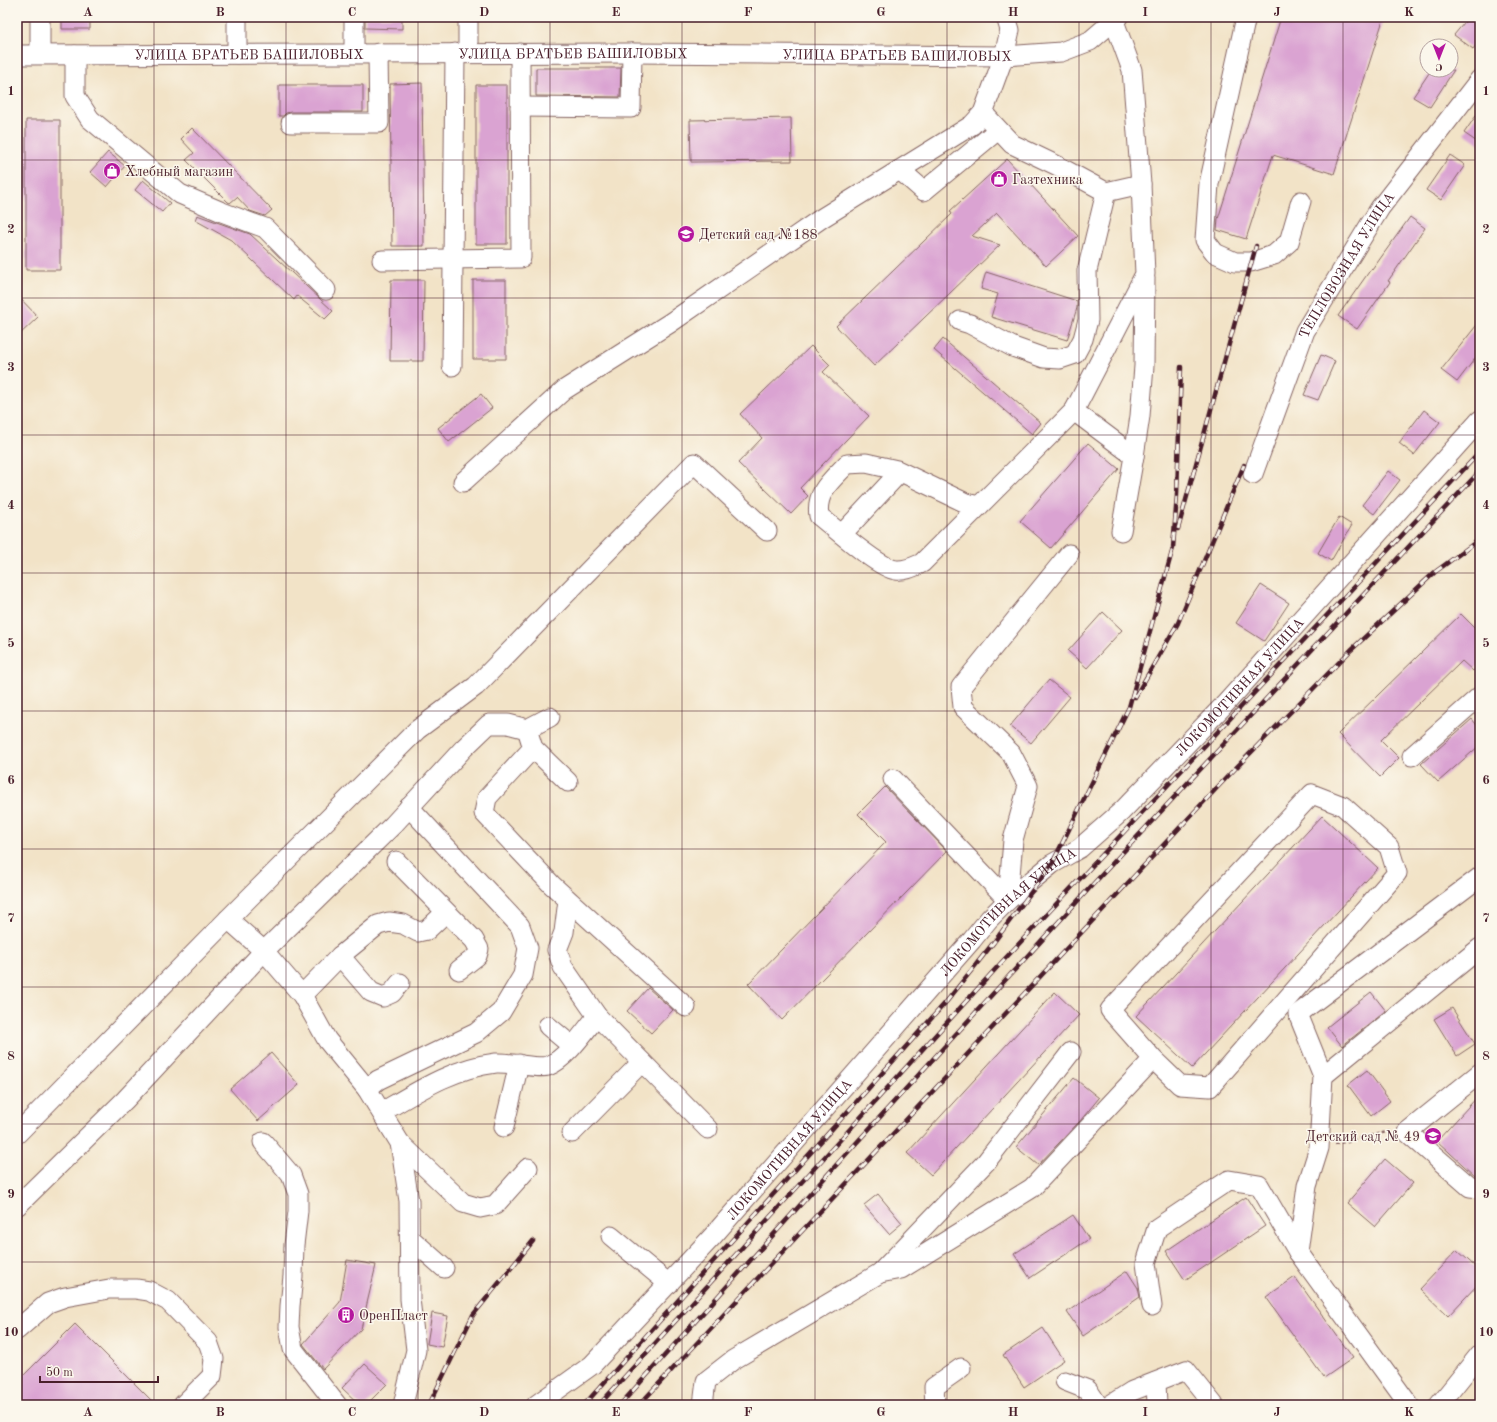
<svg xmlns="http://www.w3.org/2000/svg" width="1497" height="1422" viewBox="0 0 1497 1422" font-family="'Old Standard TT',serif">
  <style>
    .building { fill: #daa3d2 }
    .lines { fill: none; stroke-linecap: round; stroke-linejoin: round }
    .minor-casing { stroke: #856462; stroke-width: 21 }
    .path { stroke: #856462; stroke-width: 2.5; stroke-dasharray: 3 3; stroke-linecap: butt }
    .minor { stroke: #fff; stroke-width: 19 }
    .rail-casing { stroke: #4a1f2b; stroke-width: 4.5 }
    .rail { stroke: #fbf7ec; stroke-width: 3; stroke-dasharray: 9; stroke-linecap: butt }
    .grid { fill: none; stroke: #4a1f2b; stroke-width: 1; stroke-opacity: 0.55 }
    .labels { text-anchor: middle; stroke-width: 3; stroke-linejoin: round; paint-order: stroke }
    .street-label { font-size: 14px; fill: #4a1f2b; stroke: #fbf7ec }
    .poi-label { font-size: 14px; fill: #4a1f2b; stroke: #fbf7ec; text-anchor: start }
    .neatline { fill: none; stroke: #4a1f2b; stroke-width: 1.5 }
    .grid-label { font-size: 13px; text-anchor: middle; font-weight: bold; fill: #4a1f2b }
  </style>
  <rect width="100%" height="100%" fill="#fbf7ec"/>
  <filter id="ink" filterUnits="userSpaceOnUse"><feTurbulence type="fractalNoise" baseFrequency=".025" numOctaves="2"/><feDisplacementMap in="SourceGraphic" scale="8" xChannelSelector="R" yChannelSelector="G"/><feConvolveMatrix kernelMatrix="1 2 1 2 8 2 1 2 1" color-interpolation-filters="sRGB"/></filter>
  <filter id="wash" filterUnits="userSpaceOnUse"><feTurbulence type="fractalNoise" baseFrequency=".012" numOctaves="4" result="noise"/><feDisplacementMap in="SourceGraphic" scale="16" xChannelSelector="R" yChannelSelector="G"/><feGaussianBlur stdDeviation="0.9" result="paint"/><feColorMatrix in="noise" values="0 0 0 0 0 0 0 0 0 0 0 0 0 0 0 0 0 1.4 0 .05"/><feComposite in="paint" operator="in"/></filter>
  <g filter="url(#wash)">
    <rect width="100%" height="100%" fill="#f2e3c7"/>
    <g id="blocks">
      <!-- building -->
      <path class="building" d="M 62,17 L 90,17 L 90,29 L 62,29 Z
        M 365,17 L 402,17 L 402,29 L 365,28 Z
        M 1281,17 L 1384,17 L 1334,174 L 1273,155 L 1246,239 L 1217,230 L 1218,219 Z
        M 1469,17 L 1480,17 L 1480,40 L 1473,49 L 1454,35 Z
        M 536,68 L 621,68 L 620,97 L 536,96 Z
        M 1431,70 L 1454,70 L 1430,107 L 1413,97 Z
        M 422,83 L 424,246 L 392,246 L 390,84 Z
        M 279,85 L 363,85 L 363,112 L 291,112 L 286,113 L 283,116 L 279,116 Z
        M 476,85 L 507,85 L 507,244 L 476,244 Z
        M 1480,110 L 1480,144 L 1464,133 Z
        M 791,118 L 792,161 L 691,162 L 690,120 Z
        M 26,120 L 60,120 L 60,270 L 26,270 Z
        M 192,128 L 272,210 L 265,216 L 250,211 L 237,197 L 230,203 L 228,202 L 186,160 L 194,153 L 181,139 Z
        M 108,152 L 125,166 L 107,187 L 90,172 Z
        M 1450,155 L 1465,165 L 1441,200 L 1426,190 Z
        M 1007,159 L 1078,236 L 1046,266 L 997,213 L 972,236 L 1000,245 L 874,366 L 836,326 L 952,214 L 950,211 Z
        M 143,180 L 170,203 L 162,212 L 135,190 Z
        M 197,215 L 250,234 L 333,311 L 325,319 L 297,296 L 294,300 L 231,240 L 195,220 Z
        M 1410,217 L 1425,228 L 1388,281 L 1390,282 L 1357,329 L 1338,316 L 1371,269 L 1372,270 Z
        M 986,272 L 1077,301 L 1077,308 L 1067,340 L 991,317 L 998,294 L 981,289 Z
        M 391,280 L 424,280 L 423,361 L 390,361 Z
        M 473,280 L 506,280 L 506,359 L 473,359 Z
        M 17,295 L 38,317 L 17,337 Z
        M 1480,321 L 1480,352 L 1457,382 L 1441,370 Z
        M 943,339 L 1041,423 L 1032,434 L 934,350 Z
        M 811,346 L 830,365 L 823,372 L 869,416 L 800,488 L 808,496 L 791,514 L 738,463 L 762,438 L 740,414 Z
        M 1321,355 L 1335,361 L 1318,400 L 1304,395 Z
        M 481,394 L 492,408 L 449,442 L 438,428 Z
        M 1424,410 L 1440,422 L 1414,455 L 1399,443 Z
        M 1088,443 L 1119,469 L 1051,548 L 1020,521 Z
        M 1388,471 L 1400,480 L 1374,514 L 1362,505 Z
        M 1339,517 L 1352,525 L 1331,561 L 1318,553 Z
        M 1261,585 L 1289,603 L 1264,641 L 1236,623 Z
        M 1103,612 L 1122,630 L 1087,668 L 1068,651 Z
        M 1461,614 L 1480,633 L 1480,664 L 1473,671 L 1462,661 L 1381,740 L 1399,758 L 1380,777 L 1338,734 Z
        M 1049,680 L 1070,697 L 1031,743 L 1010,726 Z
        M 1472,719 L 1480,729 L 1480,745 L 1438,782 L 1421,764 Z
        M 885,787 L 947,851 L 782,1020 L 748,984 L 886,842 L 858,814 Z
        M 1322,816 L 1378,868 L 1192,1068 L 1136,1016 Z
        M 648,988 L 673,1010 L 651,1033 L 627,1011 Z
        M 1055,992 L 1079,1015 L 931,1175 L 907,1153 Z
        M 1371,992 L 1386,1011 L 1342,1046 L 1327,1027 Z
        M 1452,1008 L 1475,1044 L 1457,1056 L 1434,1019 Z
        M 271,1053 L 299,1085 L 258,1121 L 230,1089 Z
        M 1367,1070 L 1390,1101 L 1371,1116 L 1348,1085 Z
        M 1074,1078 L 1099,1098 L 1080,1121 L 1038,1165 L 1016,1147 Z
        M 1480,1094 L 1480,1177 L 1476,1177 L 1437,1141 Z
        M 1385,1159 L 1413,1183 L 1375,1227 L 1347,1203 Z
        M 878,1194 L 902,1223 L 889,1234 L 864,1205 Z
        M 1246,1197 L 1265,1226 L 1185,1280 L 1166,1251 Z
        M 1073,1215 L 1089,1239 L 1030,1278 L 1014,1254 Z
        M 1457,1250 L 1480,1271 L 1480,1282 L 1448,1316 L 1420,1289 Z
        M 347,1260 L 376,1265 L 361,1329 L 323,1369 L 303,1344 L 340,1302 Z
        M 1127,1271 L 1138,1288 L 1140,1297 L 1083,1336 L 1067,1312 Z
        M 1295,1277 L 1353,1358 L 1324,1378 L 1266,1297 Z
        M 432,1313 L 448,1316 L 442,1347 L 427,1344 Z
        M 75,1324 L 156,1405 L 17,1405 L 17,1382 Z
        M 1043,1328 L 1064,1360 L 1024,1387 L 1003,1355 Z
        M 365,1364 L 387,1384 L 366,1405 L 360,1405 L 342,1388 Z"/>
    </g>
  </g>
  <g filter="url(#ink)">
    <use href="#blocks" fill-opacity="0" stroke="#856462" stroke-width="1"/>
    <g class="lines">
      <!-- minor casing -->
      <g class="minor-casing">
        <g id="minor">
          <path d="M 40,17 L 40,54"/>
          <path d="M 237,17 L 237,54"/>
          <path d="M 354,17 L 354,53"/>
          <path d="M 1246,17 L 1209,184 L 1205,240 L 1215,253 L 1235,262 L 1251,262 L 1274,255 L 1289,242 L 1301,201"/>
          <path d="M 1114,21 L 1132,70 L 1141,184 L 1145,274 L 1074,411 L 1134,456 L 1121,531"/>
          <path d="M 468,53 L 468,17"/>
          <path id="s1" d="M 17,55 L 632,53 L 1004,56 L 1061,52 L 1090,41 L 1118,17"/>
          <path d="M 75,55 L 75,96 L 90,119 L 180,194 L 222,212 L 265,228 L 326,290"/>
          <path d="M 520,107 L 631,108 L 632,53"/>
          <path d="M 983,113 L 1012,144 L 1058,166 L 1106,192 L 1141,184"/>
          <path d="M 291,123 L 379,123 L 378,53"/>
          <path d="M 900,170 L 924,191 L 998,130"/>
          <path d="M 382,260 L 521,258 L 520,53"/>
          <path d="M 960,321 L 970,324 L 1013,347 L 1044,358 L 1060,359 L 1075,354 L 1083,339 L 1088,320 L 1087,271 L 1106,192"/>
          <path d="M 452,366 L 455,53"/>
          <path d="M 1134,456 L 1140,416 L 1144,366 L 1145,278"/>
          <path id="s2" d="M 1253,474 L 1305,331 L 1380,208 L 1480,79"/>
          <path d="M 463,482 L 564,390 L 670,323 L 822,218 L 972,125 L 983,113 L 1004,56 L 1010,30 L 1006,17"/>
          <path d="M 979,506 L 966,503 L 897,470 L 866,463 L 847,464 C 832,480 815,492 819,516 C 836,529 877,567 896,570 C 906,571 913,567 922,563 L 1074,411"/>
          <path d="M 842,534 L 900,472"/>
          <path d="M 527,729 L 550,717"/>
          <path d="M 533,748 L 487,798 L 484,813 L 552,885 L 686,1007"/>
          <path d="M 1412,756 L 1480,696"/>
          <path d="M 893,779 L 1008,900 L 1013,840 L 1028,786 L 1011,753 L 963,707 L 961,687 L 1069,554"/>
          <path d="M 396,861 L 474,940 L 479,949 L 477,956 L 459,970"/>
          <path d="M 568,900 L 564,932 L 557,950 L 563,967 L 597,1016 L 708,1129"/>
          <path d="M 228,919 L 264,951 L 302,995 L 327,1040 L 367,1089 L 400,1143 L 409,1201 L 410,1299 L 416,1350 L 403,1405"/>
          <path d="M 340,956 L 371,992 L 383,997 L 392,993 L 400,983"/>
          <path d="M 302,995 L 340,956 L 378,925 L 389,922 L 403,924 L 418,932 L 427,930 L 445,913"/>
          <path d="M 548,1026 L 572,1046"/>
          <path d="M 1480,1073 L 1407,1132 L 1470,1187 L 1480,1188"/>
          <path d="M 1323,1076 L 1480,948"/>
          <path d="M 367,1089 L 378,1080 L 476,1033 L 501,1012 L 523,975 L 528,948 L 520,926 L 409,807"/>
          <path d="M 382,1112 C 418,1091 453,1068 496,1063 C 509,1062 539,1069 548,1066 C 566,1059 585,1031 597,1016"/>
          <path d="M 504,1127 L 519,1064"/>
          <path d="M 572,1133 L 642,1062"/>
          <path d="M 17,1134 L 228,919 L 417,730 L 476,686 L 694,463 L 767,531"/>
          <path d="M 263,1142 L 291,1175 L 298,1194 L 298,1211 L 294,1245 L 293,1276 L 290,1306 L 289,1327 L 293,1349 L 337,1405"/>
          <path d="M 400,1143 L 463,1203 L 480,1208 L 495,1205 L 528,1168"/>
          <path d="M 17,1206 L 125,1100 L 264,951 L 393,825 L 464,748 L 489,724 L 508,724 L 527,729 L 533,748 L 568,782"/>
          <path d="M 611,1236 L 669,1284"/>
          <path d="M 410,1238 L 444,1268"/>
          <path d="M 1298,1252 L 1307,1186 L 1319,1148 L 1323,1076 L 1298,1014 L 1480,877"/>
          <path d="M 880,1273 L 901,1269 L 1032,1188 L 1153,1059 L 1110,1010 L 1312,794 L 1343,806 L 1389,847 L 1397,873 L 1210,1087 L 1180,1085 L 1153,1059"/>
          <path d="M 1152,1306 L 1146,1263 L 1157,1228 L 1229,1180 L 1259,1185 L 1298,1252 L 1409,1405"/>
          <path d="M 17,1330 L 48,1303 L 65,1297 L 109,1289 L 136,1289 L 149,1291 L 168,1301 L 208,1342 L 214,1359 L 212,1376 L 183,1405"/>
          <path d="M 1065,1381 L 1088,1390 L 1098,1405"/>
          <path d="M 1156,1382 L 1157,1405"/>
          <path id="s3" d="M 536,1405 L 592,1365 L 712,1237 L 972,940 L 989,919 L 1008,900 L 1052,864 L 1080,848 L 1122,811 L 1226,703 L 1480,420"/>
          <path d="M 703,1405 L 706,1381 L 733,1360 L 880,1273 L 986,1162 L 1071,1052"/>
          <path d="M 935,1405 L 934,1387 L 961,1368"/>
          <path d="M 1110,1405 L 1132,1391 L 1186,1370 L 1214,1405"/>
          <path d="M 1439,1405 L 1480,1354"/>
        </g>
      </g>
      <!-- path -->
      <path class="path" d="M 1335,1144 L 1391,1131"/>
      <!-- minor -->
      <use href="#minor" class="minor"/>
      <!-- rail casing -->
      <g class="rail-casing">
        <path id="rail" d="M 1178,529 L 1256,246
          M 1135,697 L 1178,623 L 1244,465
          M 429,1405 L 473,1315 L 533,1241
          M 584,1405 L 947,1001 L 994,942 L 1052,864 L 1129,707 L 1173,548 L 1177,495 L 1181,367
          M 599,1405 L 1001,963 L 1480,452
          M 620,1405 L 848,1152 L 1096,881 L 1350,609 L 1480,471
          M 639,1405 L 1228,776 L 1351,650 L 1435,572 L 1480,539"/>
      </g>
      <!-- rail -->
      <use href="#rail" class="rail"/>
    </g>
  </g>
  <!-- grid -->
  <path class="grid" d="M 154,17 L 154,1405M 286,17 L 286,1405M 418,17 L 418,1405M 550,17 L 550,1405M 682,17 L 682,1405M 815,17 L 815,1405M 947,17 L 947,1405M 1079,17 L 1079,1405M 1211,17 L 1211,1405M 1343,17 L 1343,1405M 17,160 L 1480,160M 17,298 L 1480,298M 17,435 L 1480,435M 17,573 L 1480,573M 17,711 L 1480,711M 17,849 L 1480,849M 17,987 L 1480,987M 17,1124 L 1480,1124M 17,1262 L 1480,1262"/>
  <!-- icons -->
  <defs>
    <g id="shop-disc" transform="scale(0.9)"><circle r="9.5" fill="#b5179e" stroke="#fbf7ec"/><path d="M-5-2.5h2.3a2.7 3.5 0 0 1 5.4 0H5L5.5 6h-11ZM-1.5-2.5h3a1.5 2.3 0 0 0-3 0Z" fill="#fff"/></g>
    <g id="school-disc" transform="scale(0.9)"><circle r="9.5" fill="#b5179e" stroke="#fbf7ec"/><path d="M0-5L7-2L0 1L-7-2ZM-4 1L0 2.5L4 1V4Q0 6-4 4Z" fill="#fff"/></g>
    <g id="building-disc" transform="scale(0.9)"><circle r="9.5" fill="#b5179e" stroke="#fbf7ec"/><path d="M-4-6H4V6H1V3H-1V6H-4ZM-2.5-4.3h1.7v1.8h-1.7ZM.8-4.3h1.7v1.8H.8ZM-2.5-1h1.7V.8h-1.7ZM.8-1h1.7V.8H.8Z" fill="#fff"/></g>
  </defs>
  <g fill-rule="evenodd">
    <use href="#shop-disc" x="112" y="171"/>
    <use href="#shop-disc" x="999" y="179"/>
    <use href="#school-disc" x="686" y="234"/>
    <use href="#school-disc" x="1433" y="1136"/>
    <use href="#building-disc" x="346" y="1315"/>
  </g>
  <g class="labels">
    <!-- street labels -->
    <g class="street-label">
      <text dy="5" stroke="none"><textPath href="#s1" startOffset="556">УЛИЦА БРАТЬЕВ БАШИЛОВЫХ</textPath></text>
      <text dy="5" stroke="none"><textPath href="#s1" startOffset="232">УЛИЦА БРАТЬЕВ БАШИЛОВЫХ</textPath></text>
      <text dy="5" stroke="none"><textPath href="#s1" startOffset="880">УЛИЦА БРАТЬЕВ БАШИЛОВЫХ</textPath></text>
      <text dy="5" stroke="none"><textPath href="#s2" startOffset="230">ТЕПЛОВОЗНАЯ УЛИЦА</textPath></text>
      <text dy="5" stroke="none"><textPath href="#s3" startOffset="1009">ЛОКОМОТИВНАЯ УЛИЦА</textPath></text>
      <text dy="5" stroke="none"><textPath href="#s3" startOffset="685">ЛОКОМОТИВНАЯ УЛИЦА</textPath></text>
      <text dy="5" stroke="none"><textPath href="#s3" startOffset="361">ЛОКОМОТИВНАЯ УЛИЦА</textPath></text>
    </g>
    <!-- poi labels -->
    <g class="poi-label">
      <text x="125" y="176">Хлебный магазин</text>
      <text x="1012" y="184">Газтехника</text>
      <text x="699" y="239">Детский сад №188</text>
      <text x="1420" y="1141" text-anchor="end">Детский сад № 49</text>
      <text x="359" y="1320">ОренПласт</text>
    </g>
  </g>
  <!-- margin -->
  <rect width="1497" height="1422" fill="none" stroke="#fbf7ec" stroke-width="44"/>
  <!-- north arrow -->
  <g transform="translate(1439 58) rotate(180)"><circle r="19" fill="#fbf7ec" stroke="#b4a19f"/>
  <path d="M0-3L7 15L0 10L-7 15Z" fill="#b5179e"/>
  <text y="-6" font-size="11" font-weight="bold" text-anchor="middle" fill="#4a1f2b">С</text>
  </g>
  <!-- scale -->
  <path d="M40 1376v6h118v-6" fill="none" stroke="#4a1f2b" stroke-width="2"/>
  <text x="46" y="1376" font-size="12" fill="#4a1f2b" stroke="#fbf7ec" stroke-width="3" paint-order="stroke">50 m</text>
  <rect x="22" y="22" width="1453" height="1378" class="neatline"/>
  <g class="grid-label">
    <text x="88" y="16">A</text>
    <text x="220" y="16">B</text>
    <text x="352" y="16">C</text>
    <text x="484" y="16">D</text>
    <text x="616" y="16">E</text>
    <text x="748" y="16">F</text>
    <text x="881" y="16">G</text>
    <text x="1013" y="16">H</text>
    <text x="1145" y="16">I</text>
    <text x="1277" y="16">J</text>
    <text x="1409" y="16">K</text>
    <text x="11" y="95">1</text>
    <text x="1486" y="95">1</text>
    <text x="11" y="233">2</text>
    <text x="1486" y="233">2</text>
    <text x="11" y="371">3</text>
    <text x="1486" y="371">3</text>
    <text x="11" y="509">4</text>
    <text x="1486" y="509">4</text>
    <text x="11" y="647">5</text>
    <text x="1486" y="647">5</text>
    <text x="11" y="784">6</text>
    <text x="1486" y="784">6</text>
    <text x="11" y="922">7</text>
    <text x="1486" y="922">7</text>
    <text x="11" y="1060">8</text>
    <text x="1486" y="1060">8</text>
    <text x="11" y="1198">9</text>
    <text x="1486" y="1198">9</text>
    <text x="11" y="1336">10</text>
    <text x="1486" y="1336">10</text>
    <text x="88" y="1416">A</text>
    <text x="220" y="1416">B</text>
    <text x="352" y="1416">C</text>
    <text x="484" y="1416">D</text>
    <text x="616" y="1416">E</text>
    <text x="748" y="1416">F</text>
    <text x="881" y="1416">G</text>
    <text x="1013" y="1416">H</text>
    <text x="1145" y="1416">I</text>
    <text x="1277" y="1416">J</text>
    <text x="1409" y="1416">K</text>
  </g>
</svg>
